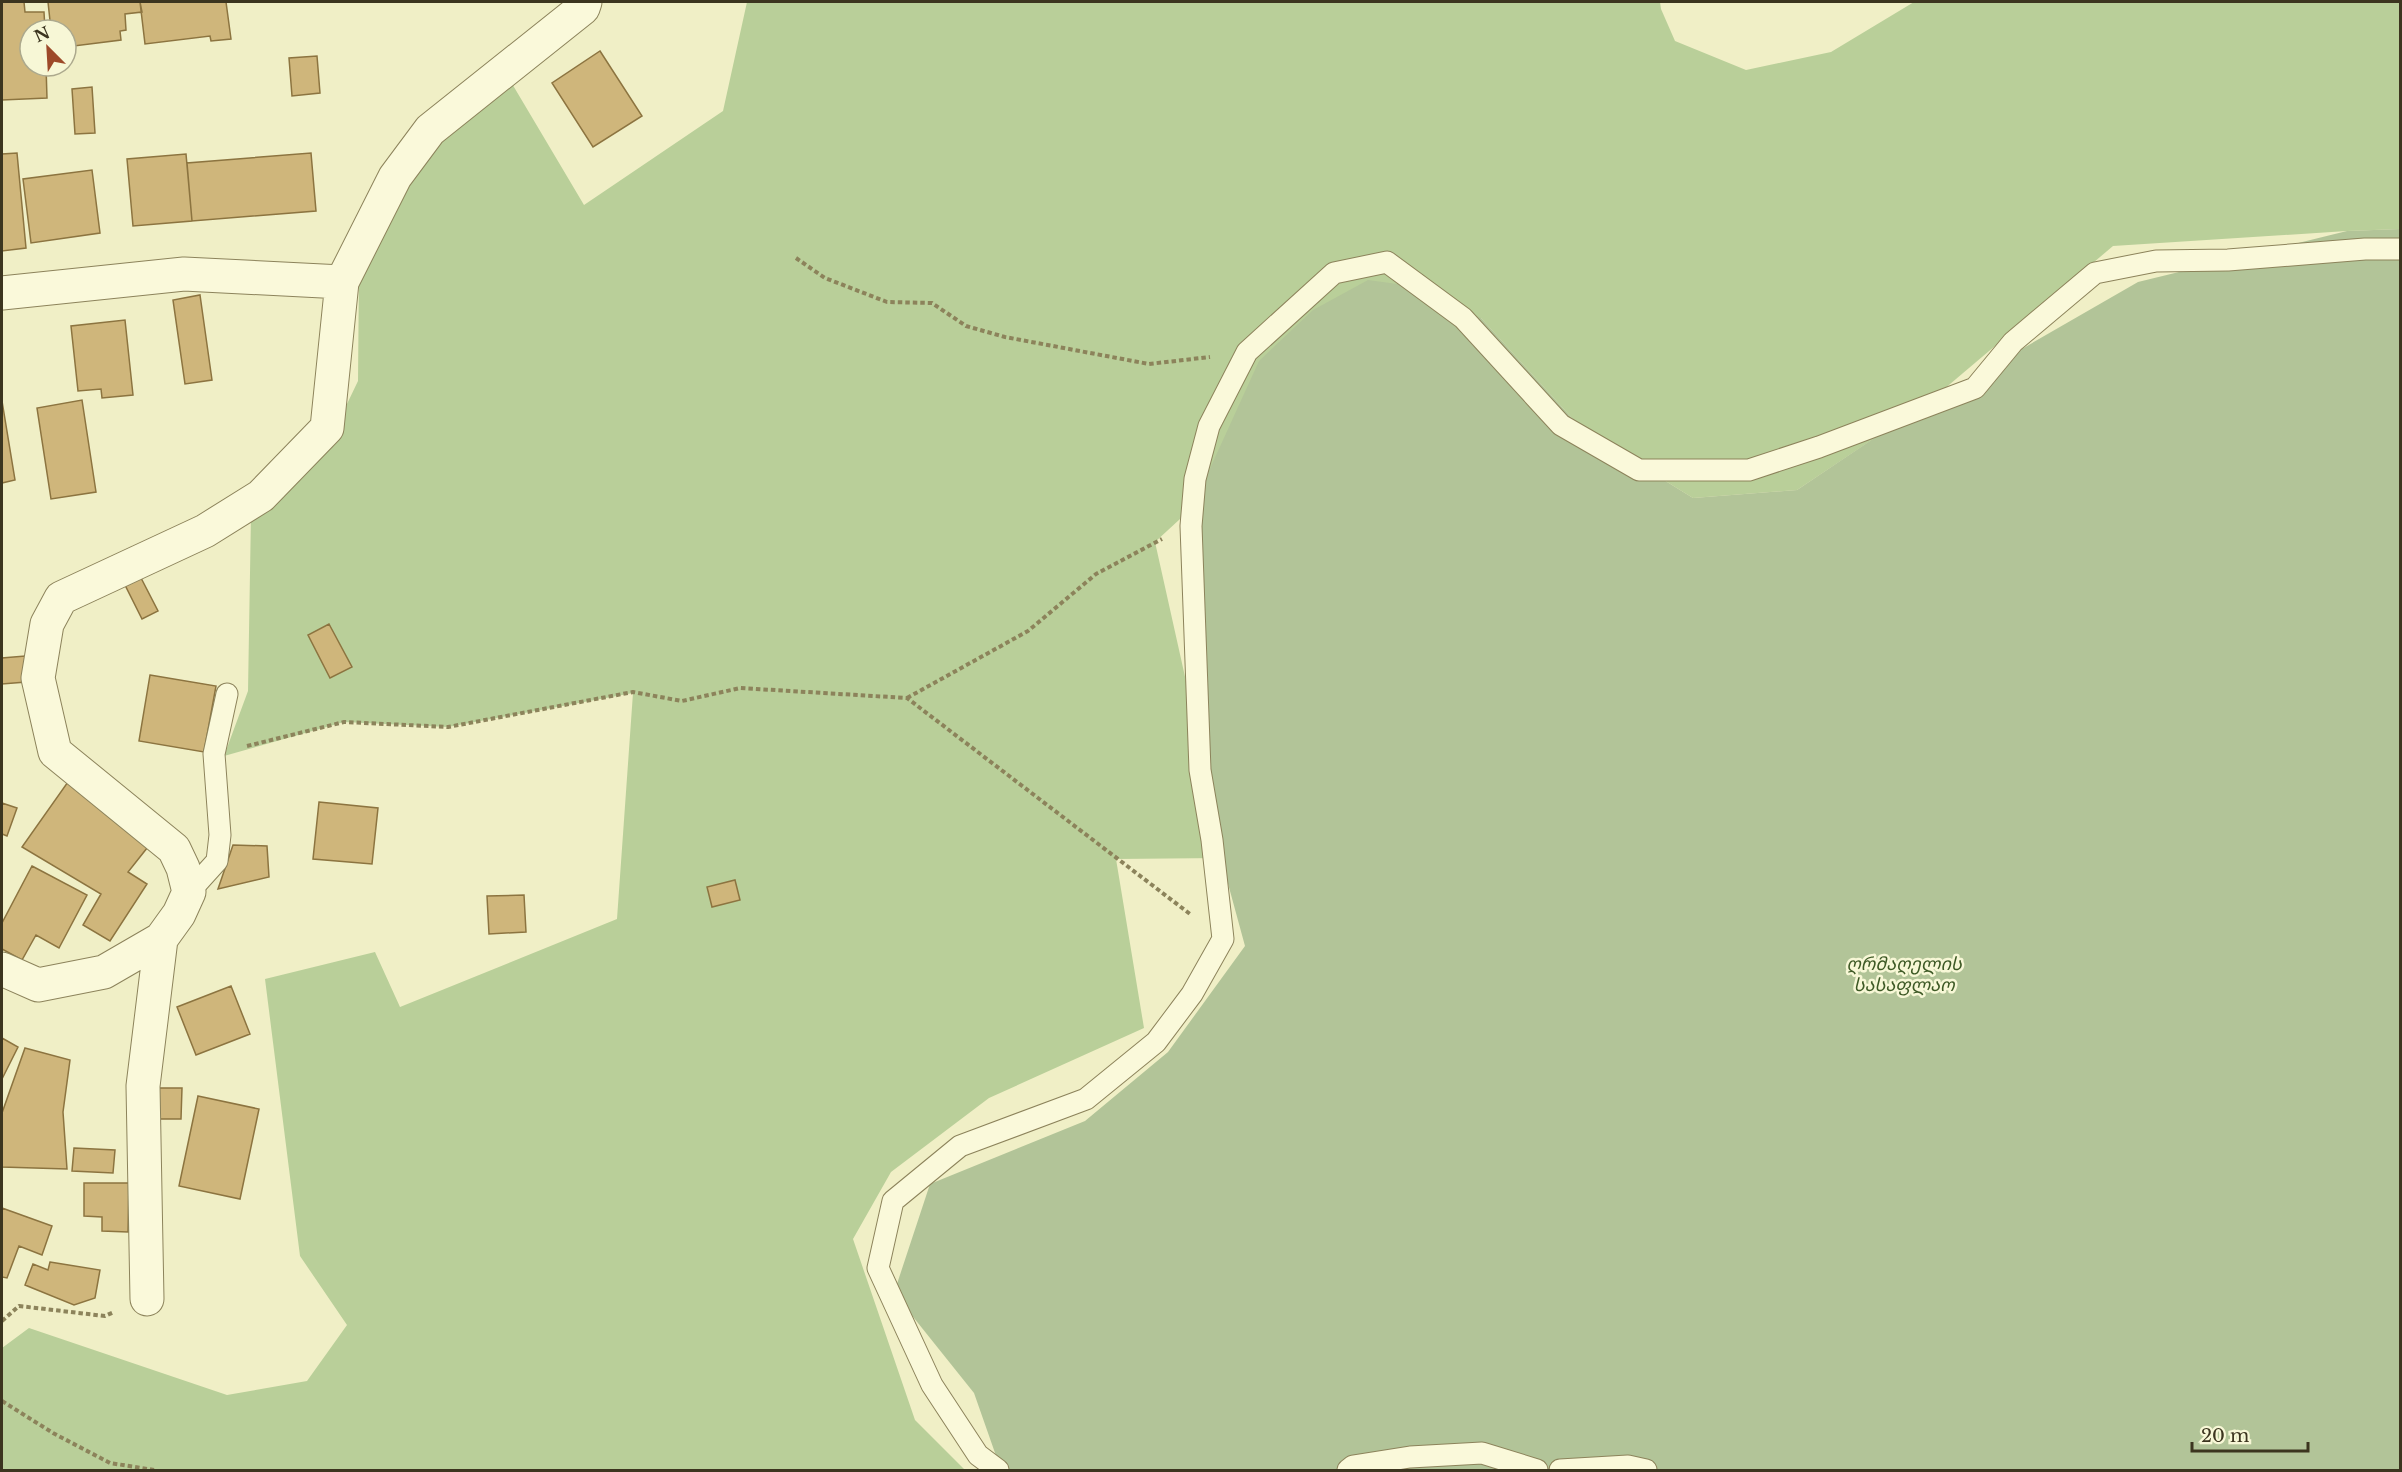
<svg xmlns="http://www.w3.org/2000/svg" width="2402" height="1472" viewBox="0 0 2402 1472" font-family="'Libre Baskerville','Noto Sans Georgian',serif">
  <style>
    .green { fill: #b9cf99 }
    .cemetery { fill: #b2c498 }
    .building { fill: #cfb67b; stroke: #8c7440; stroke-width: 1.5 }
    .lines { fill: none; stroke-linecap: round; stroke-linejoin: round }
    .service-casing { stroke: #8c835b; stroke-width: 23 }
    .minor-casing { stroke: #8c835b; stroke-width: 35 }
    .path { stroke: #8c835b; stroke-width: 4; stroke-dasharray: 4.5 3; stroke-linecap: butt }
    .service { stroke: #faf9da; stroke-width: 21 }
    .minor { stroke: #faf9da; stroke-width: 33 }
    .labels { text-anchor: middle; stroke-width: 5; stroke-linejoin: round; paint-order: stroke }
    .park-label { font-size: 18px; font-style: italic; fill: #3d5925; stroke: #f7f7d6 }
  </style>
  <rect width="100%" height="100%" fill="#f0efc6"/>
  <!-- green -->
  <path class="green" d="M 747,2 L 1660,2 L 1661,9 L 1675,41 L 1746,70 L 1831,52 L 1914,2 L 2400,2 L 2400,229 L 2347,231 L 2113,246 L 1930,401 L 1797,490 L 1693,498 L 1583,430 L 1481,318 L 1192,508 L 1155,542 L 1206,771 L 1221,858 L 1116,859 L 1144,1028 L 989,1098 L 891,1172 L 853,1239 L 915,1420 L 965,1470 L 2,1470 L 2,1348 L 29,1328 L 227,1395 L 307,1381 L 347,1325 L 300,1256 L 265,979 L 375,952 L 400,1007 L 617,919 L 633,693 L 448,727 L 344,722 L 224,756 L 248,691 L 251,514 L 335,429 L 358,381 L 359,270 L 406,180 L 447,126 L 511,82 L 584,205 L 723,111 Z"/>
  <!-- cemetery -->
  <path class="cemetery" d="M 2400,229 L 2400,1470 L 1001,1470 L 974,1393 L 894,1293 L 930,1184 L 1085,1121 L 1168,1052 L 1245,946 L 1221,858 L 1206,771 L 1192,508 L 1259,361 L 1313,310 L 1368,280 L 1419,287 L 1481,318 L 1583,430 L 1693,498 L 1797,490 L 1916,410 L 2138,282 L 2347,231 Z"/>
  <!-- building -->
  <path class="building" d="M 2,2 L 24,2 L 25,12 L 44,12 L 45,30 L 30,30 L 30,66 L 46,66 L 47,98 L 2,100 Z
    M 48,2 L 140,2 L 142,12 L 125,14 L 126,30 L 120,31 L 121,40 L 66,47 L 66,30 L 51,30 Z
    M 140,2 L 226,2 L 231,39 L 211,41 L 210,36 L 145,44 Z
    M 600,51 L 642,116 L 593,147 L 552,83 Z
    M 317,56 L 320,93 L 292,96 L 289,58 Z
    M 92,87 L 95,133 L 75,134 L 72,89 Z
    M 17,153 L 26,248 L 2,251 L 2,154 Z
    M 311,153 L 316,211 L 192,221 L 187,163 Z
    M 186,154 L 192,221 L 133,226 L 127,159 Z
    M 92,170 L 100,233 L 31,243 L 23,179 Z
    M 200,295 L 212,380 L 185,384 L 173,300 Z
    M 125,320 L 133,395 L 102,398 L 101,389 L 78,391 L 71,326 Z
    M 82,400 L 96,492 L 51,499 L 37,408 Z
    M 2,401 L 15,480 L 2,483 Z
    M 140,576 L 158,611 L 142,619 L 124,583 Z
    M 329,624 L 352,667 L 330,678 L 308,635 Z
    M 25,656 L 26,682 L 2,684 L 2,658 Z
    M 150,675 L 216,686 L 204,752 L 139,741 Z
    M 70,779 L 151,843 L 128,872 L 147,884 L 110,941 L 83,925 L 101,894 L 22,847 Z
    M 319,802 L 378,808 L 372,864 L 313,859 Z
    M 2,803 L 17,808 L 7,836 L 2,834 Z
    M 233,845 L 267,846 L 269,877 L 218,889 Z
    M 32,866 L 87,895 L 59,948 L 36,935 L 22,960 L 2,949 L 2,923 Z
    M 735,880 L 740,900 L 712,907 L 707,887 Z
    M 524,895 L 526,932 L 489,934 L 487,896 Z
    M 231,986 L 250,1034 L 196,1055 L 177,1007 Z
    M 2,1038 L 18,1047 L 2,1079 Z
    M 25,1048 L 70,1060 L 63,1112 L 67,1169 L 2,1167 L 2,1113 Z
    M 159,1088 L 182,1088 L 181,1119 L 159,1119 Z
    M 198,1096 L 259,1109 L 240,1199 L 179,1186 Z
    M 74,1148 L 115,1150 L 113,1173 L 72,1171 Z
    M 84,1183 L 129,1183 L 128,1232 L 102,1231 L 102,1217 L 84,1216 Z
    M 2,1208 L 52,1226 L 42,1255 L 19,1246 L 7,1278 L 2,1277 Z
    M 50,1262 L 100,1270 L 95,1298 L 74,1305 L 25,1285 L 33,1264 L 48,1270 Z"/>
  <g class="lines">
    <!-- service casing -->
    <g class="service-casing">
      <path id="service" d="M 189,892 L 217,861 L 220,835 L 214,754 L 227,694
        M 998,1470 L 978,1455 L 932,1385 L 878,1268 L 893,1201 L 960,1146 L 1086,1099 L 1156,1042 L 1192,994 L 1223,939 L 1212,840 L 1200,770 L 1191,526 L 1195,479 L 1209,426 L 1247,352 L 1334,273 L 1387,262 L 1463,318 L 1561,425 L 1639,470 L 1749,470 L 1819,447 L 1975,388 L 2013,342 L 2095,273 L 2156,261 L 2228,260 L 2365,249 L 2400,249
        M 1348,1470 L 1353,1466 L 1410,1457 L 1482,1453 L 1537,1470
        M 1560,1470 L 1628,1466 L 1646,1470"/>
    </g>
    <!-- minor casing -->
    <g class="minor-casing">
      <path id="minor" d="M 2,293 L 184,274 L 342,282
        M 2,969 L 38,985 L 104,972 L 161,939 L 179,914 L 189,892 L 183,868 L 174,849 L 55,752 L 38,678 L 47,624 L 61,598 L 205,531 L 261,496 L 327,428 L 342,282 L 395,177 L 430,130 L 583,8 L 585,2
        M 147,1299 L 143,1086 L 161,939"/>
    </g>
    <!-- path -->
    <path class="path" d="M 796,258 L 825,278 L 887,302 L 932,303 L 966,326 L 1005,337 L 1149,364 L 1210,357
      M 907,698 L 1028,631 L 1096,574 L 1162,539
      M 247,746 L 344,722 L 448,727 L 633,692 L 682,701 L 740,688 L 907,698 L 1190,914
      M 2,1321 L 19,1306 L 105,1316 L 114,1312
      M 2,1401 L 53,1433 L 110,1463 L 154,1470"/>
    <!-- service -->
    <use href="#service" class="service"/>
    <!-- minor -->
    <use href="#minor" class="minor"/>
  </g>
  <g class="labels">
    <!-- park labels -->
    <g class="park-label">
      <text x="1904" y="970">ღრმაღელის<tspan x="1904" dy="21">სასაფლაო</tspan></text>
    </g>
  </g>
  <!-- border -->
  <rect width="2402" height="1472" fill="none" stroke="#3c351f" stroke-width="6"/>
  <!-- north arrow -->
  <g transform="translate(48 48) rotate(336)"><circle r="28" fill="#f7f7d6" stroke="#aca98d" stroke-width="1.5"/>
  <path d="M0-4.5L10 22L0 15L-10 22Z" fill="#9d4929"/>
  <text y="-9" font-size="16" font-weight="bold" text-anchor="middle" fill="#3c351f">N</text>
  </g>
  <!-- scale -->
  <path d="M2192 1442v9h116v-9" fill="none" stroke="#3c351f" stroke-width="3"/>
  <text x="2201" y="1442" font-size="18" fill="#3c351f" stroke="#f7f7d6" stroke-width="4.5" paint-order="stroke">20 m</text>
</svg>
